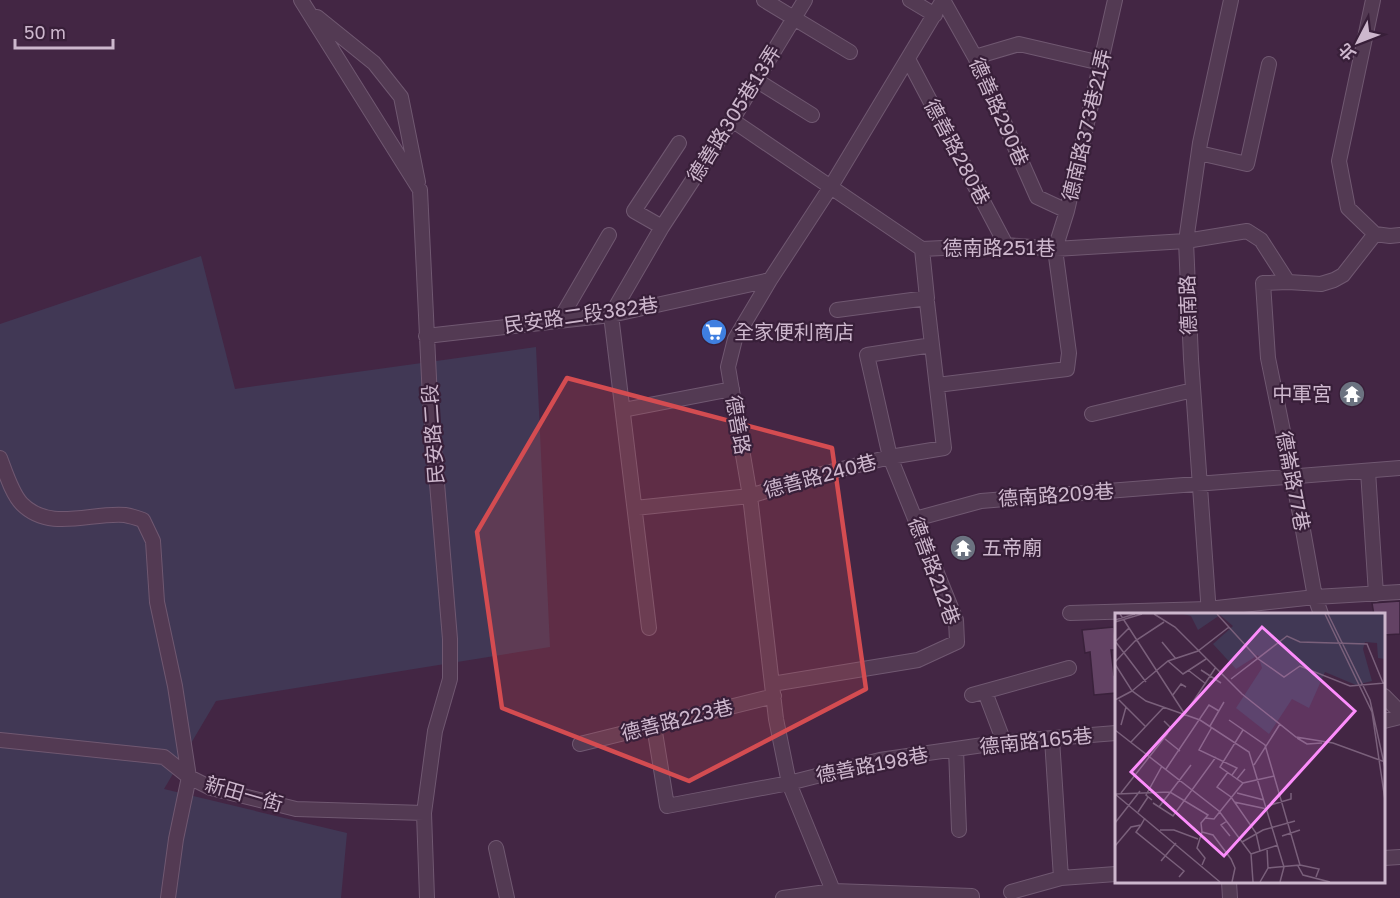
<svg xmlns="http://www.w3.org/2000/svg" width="1400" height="898" viewBox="0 0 1400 898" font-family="'Golos Text','Noto Sans TC',sans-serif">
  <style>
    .green { fill: #413855 }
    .building { fill: #634264; stroke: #3a213b; stroke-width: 1.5 }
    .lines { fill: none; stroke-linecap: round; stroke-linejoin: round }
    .minor-casing { stroke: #705871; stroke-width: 16 }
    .minor { stroke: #533a53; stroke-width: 14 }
    .marked { fill: #d44c51; fill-opacity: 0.2; stroke: #d44c51; stroke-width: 4.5; stroke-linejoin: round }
    .labels { text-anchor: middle; stroke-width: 4.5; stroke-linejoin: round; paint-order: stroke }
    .street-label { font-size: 20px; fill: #cdb7cd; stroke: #381f39 }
    .poi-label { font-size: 20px; fill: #cdb7cd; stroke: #381f39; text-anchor: start }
    .inset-road { fill: none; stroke: #7a607b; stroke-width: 1.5 }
    .view { fill: #fd8dfc; fill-opacity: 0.15; stroke: #fd8dfc; stroke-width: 3 }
    .inset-edge { fill: none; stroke: #cdb7cd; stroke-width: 3 }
  </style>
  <rect width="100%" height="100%" fill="#432644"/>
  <!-- green -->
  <path class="green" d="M 201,256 L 235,389 L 536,347 L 550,647 L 216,701 L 164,789 L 347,833 L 341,898 L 0,898 L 0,324 Z"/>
  <!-- building -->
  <path class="building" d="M 1400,601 L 1400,634 L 1383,635 L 1383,615 L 1374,615 L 1372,603 Z
    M 1114,627 L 1116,650 L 1111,650 L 1114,675 L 1116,675 L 1116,693 L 1094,695 L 1090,652 L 1085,653 L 1082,630 Z"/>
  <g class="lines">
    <!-- minor casing -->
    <g class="minor-casing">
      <path id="minor" d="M 301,0 L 420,190 L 430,399 L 450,639 L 450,679 L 435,731 L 424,813 L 427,898
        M 764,0 L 850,52
        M 910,0 L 935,15
        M 943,0 L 975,57 L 1037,197 L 1067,211
        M 1373,0 L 1339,161 L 1348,208 L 1375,234
        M 317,17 L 374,63 L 401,97 L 418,182
        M 975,57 L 1019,44 L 1101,63
        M 908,59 L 1006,245
        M 756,80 L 812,115
        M 732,120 L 922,249 L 1006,245 L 1055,249 L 1186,241 L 1247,231 L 1261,240 L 1288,282
        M 1199,153 L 1247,164 L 1269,64
        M 662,227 L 634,211 L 679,143
        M 1375,234 L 1390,236 L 1400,235
        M 837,310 L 927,298 L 922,249
        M 559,321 L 609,235
        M 426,336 L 611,315 L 770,280
        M 937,385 L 1067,369 L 1069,353 L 1055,249 L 1067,211 L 1115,0
        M 623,410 L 732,389
        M 1092,414 L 1193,390
        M 0,458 C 5,471 12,494 22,504 C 50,532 91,512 125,515 C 131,516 137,518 143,520 L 153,541 L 157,602 L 175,686 L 189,777 L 176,839 L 168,898
        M 1368,471 L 1376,594
        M 635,508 L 750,496 L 818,475 L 890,457 L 944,448 L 927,302
        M 915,519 L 981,501 L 1400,468
        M 1070,613 L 1208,609 L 1315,597 L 1400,592
        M 1209,614 L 1191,359 L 1186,241 L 1200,143 L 1231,0
        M 1321,614 L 1315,597 L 1301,519 L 1268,358 L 1263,283 L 1288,282 L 1321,284 L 1334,280 L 1343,275 L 1375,234
        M 649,628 L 611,315 L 662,227 L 732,120 L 805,0
        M 772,684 L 918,660 L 957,642 L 956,620 L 890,457 L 867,355 L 932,345
        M 985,692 L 1004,742
        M 972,695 L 1069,668
        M 1384,696 L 1400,712
        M 1384,721 L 1400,717
        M 654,726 L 667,806 L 789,783 L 880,760 L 1004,742 L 1116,733
        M 1052,739 L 1061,878
        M 0,740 L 164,757 L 189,777 L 211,788 L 296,809 L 424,813
        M 580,744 L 774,696
        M 956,749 L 959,830
        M 496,848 L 507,898
        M 1384,858 L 1400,857
        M 1229,882 L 1230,898
        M 1011,892 L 1061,878 L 1116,874
        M 783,898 L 834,891 L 972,896 L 972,898
        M 836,898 L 789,783 L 776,719 L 750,496 L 728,367 L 735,339 L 770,280 L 830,188 L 943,0"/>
    </g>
    <!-- minor -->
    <use href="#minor" class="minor"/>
  </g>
  <!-- marked area -->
  <path class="marked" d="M 567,378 L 832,448 L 866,689 L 689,781 L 502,708 L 477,532 Z"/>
  <!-- icons -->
  <defs>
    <g id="supermarket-disc" transform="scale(1.35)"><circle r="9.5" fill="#3f7fe0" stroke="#381f39"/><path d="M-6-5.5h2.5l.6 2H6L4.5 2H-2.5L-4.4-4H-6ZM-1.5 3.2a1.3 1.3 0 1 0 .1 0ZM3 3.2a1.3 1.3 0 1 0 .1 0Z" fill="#fff"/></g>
    <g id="temple-disc" transform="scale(1.35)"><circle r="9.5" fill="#6b7280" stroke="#381f39"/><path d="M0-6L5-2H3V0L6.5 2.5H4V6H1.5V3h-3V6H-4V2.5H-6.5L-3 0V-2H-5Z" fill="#fff"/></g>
  </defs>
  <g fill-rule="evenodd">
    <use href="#supermarket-disc" x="714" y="332"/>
    <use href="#temple-disc" x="1352" y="394"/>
    <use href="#temple-disc" x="963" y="548"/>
  </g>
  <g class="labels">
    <!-- street labels -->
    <g class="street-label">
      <text transform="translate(999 112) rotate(66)" y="7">德善路290巷</text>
      <text transform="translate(734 114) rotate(-58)" y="7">德善路305巷13弄</text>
      <text transform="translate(1087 125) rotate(-77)" y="7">德南路373巷21弄</text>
      <text transform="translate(957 152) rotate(62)" y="7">德善路280巷</text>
      <text x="999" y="255">德南路251巷</text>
      <text transform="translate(1188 305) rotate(-92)" y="7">德南路</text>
      <text transform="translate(581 315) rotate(-8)" y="7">民安路二段382巷</text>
      <text transform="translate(738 425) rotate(80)" y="7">德善路</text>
      <text transform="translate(433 434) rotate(-94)" y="7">民安路二段</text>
      <text transform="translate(820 476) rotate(-15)" y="7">德善路240巷</text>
      <text transform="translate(1293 481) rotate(79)" y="7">德崙路77巷</text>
      <text transform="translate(1056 495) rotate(-4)" y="7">德南路209巷</text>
      <text transform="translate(934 571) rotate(70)" y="7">德善路212巷</text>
      <text transform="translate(677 720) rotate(-14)" y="7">德善路223巷</text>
      <text transform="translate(1036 741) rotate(-6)" y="7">德南路165巷</text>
      <text transform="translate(872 765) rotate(-11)" y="7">德善路198巷</text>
      <text transform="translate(244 794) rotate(16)" y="7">新田一街</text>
    </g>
    <!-- poi labels -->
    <g class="poi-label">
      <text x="734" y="339">全家便利商店</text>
      <text x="1332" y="401" text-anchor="end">中軍宮</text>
      <text x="982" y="555">五帝廟</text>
    </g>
  </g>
  <!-- overview -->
  <g transform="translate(1115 613)">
    <rect width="270" height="270" fill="#432644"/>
    <path d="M 68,1 L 270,1 L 270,46 L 263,45 L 262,30 L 250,29 L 248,36 L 257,68 L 241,72 L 210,59 L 194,95 L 177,86 L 154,121 L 121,95 L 147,55 L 143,42 L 121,56 L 98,31 L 118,13 L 105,2 L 83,17 L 76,3 Z" fill="#413855"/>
    <path class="inset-road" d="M 5,1 L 69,100M 39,1 L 60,14 L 127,81 L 181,124 L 218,130 L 270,149M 102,1 L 142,45 L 169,64 L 185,53 L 235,73 L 270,70M 210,1 L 257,99 L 270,187M 213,1 L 255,87 L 270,155M 0,7 L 20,1M 0,9 L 27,1M 0,28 L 31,69M 1,28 L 14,15M 47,29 L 61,46M 53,48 L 68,61 L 91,46M 0,49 L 20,28 L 49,9M 0,51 L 17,78 L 53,48 L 83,38 L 114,14M 73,57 L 91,71M 86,57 L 106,70M 116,66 L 172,23 L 185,29 L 252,31 L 268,70M 57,83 L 66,71 L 71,74M 0,87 L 17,78 L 31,88 L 85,107 L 134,139 L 169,254 L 165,269M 4,87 L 30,113M 114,107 L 150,132 L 185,252 L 153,255M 49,108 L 56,115 L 70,101 L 101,54M 6,112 L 11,94M 95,113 L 109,89M 97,114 L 84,137 L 122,155 L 117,162M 0,117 L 104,198 L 136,241 L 138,269M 182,125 L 192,131 L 207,130M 50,126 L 65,138M 16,129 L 49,94M 139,152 L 165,111M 51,156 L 94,92 L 104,98M 113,159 L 102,174 L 116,184 L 141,220 L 145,238M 122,166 L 105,154 L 128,117M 128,170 L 122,166 L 130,156M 6,180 L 53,120M 122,180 L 149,187M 0,181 L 105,269M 1,181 L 55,179 L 93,202 L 86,210 L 87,219M 37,187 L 31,182 L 47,153M 119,189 L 152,196M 38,190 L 58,203 L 101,144M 152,193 L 176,186 L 176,180M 44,194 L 76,152M 23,199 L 33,184M 90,205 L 99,206 L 128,170 L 159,163M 112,208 L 106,212 L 115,223M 0,210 L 25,178M 26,212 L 21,219 L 69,258 L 64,264M 45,217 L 59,217 L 83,226M 87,219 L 98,222 L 116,246 L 120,255 L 117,269M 87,219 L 82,235 L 90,245 L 87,252M 167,223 L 185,217M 127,229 L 148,217 L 180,208M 0,233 L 16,214 L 26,212 L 30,205M 136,241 L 163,232M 46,248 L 61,230M 185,252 L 204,256 L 201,264M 183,253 L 188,262 L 215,269M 145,269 L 153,255 L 152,235"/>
    <path class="view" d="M 147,14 L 240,98 L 109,243 L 16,159 Z"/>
    <rect width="270" height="270" class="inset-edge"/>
  </g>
  <!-- north arrow -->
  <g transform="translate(1358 42) rotate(228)" stroke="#381f39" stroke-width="4.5" paint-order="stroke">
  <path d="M0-4.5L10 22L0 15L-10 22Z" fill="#cdb7cd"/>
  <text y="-9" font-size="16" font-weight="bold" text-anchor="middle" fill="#cdb7cd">北</text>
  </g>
  <!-- scale -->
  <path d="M15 39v9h98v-9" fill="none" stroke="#cdb7cd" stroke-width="3"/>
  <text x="24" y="39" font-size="18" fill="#cdb7cd" stroke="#381f39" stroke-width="4.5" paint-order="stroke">50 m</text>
</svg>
